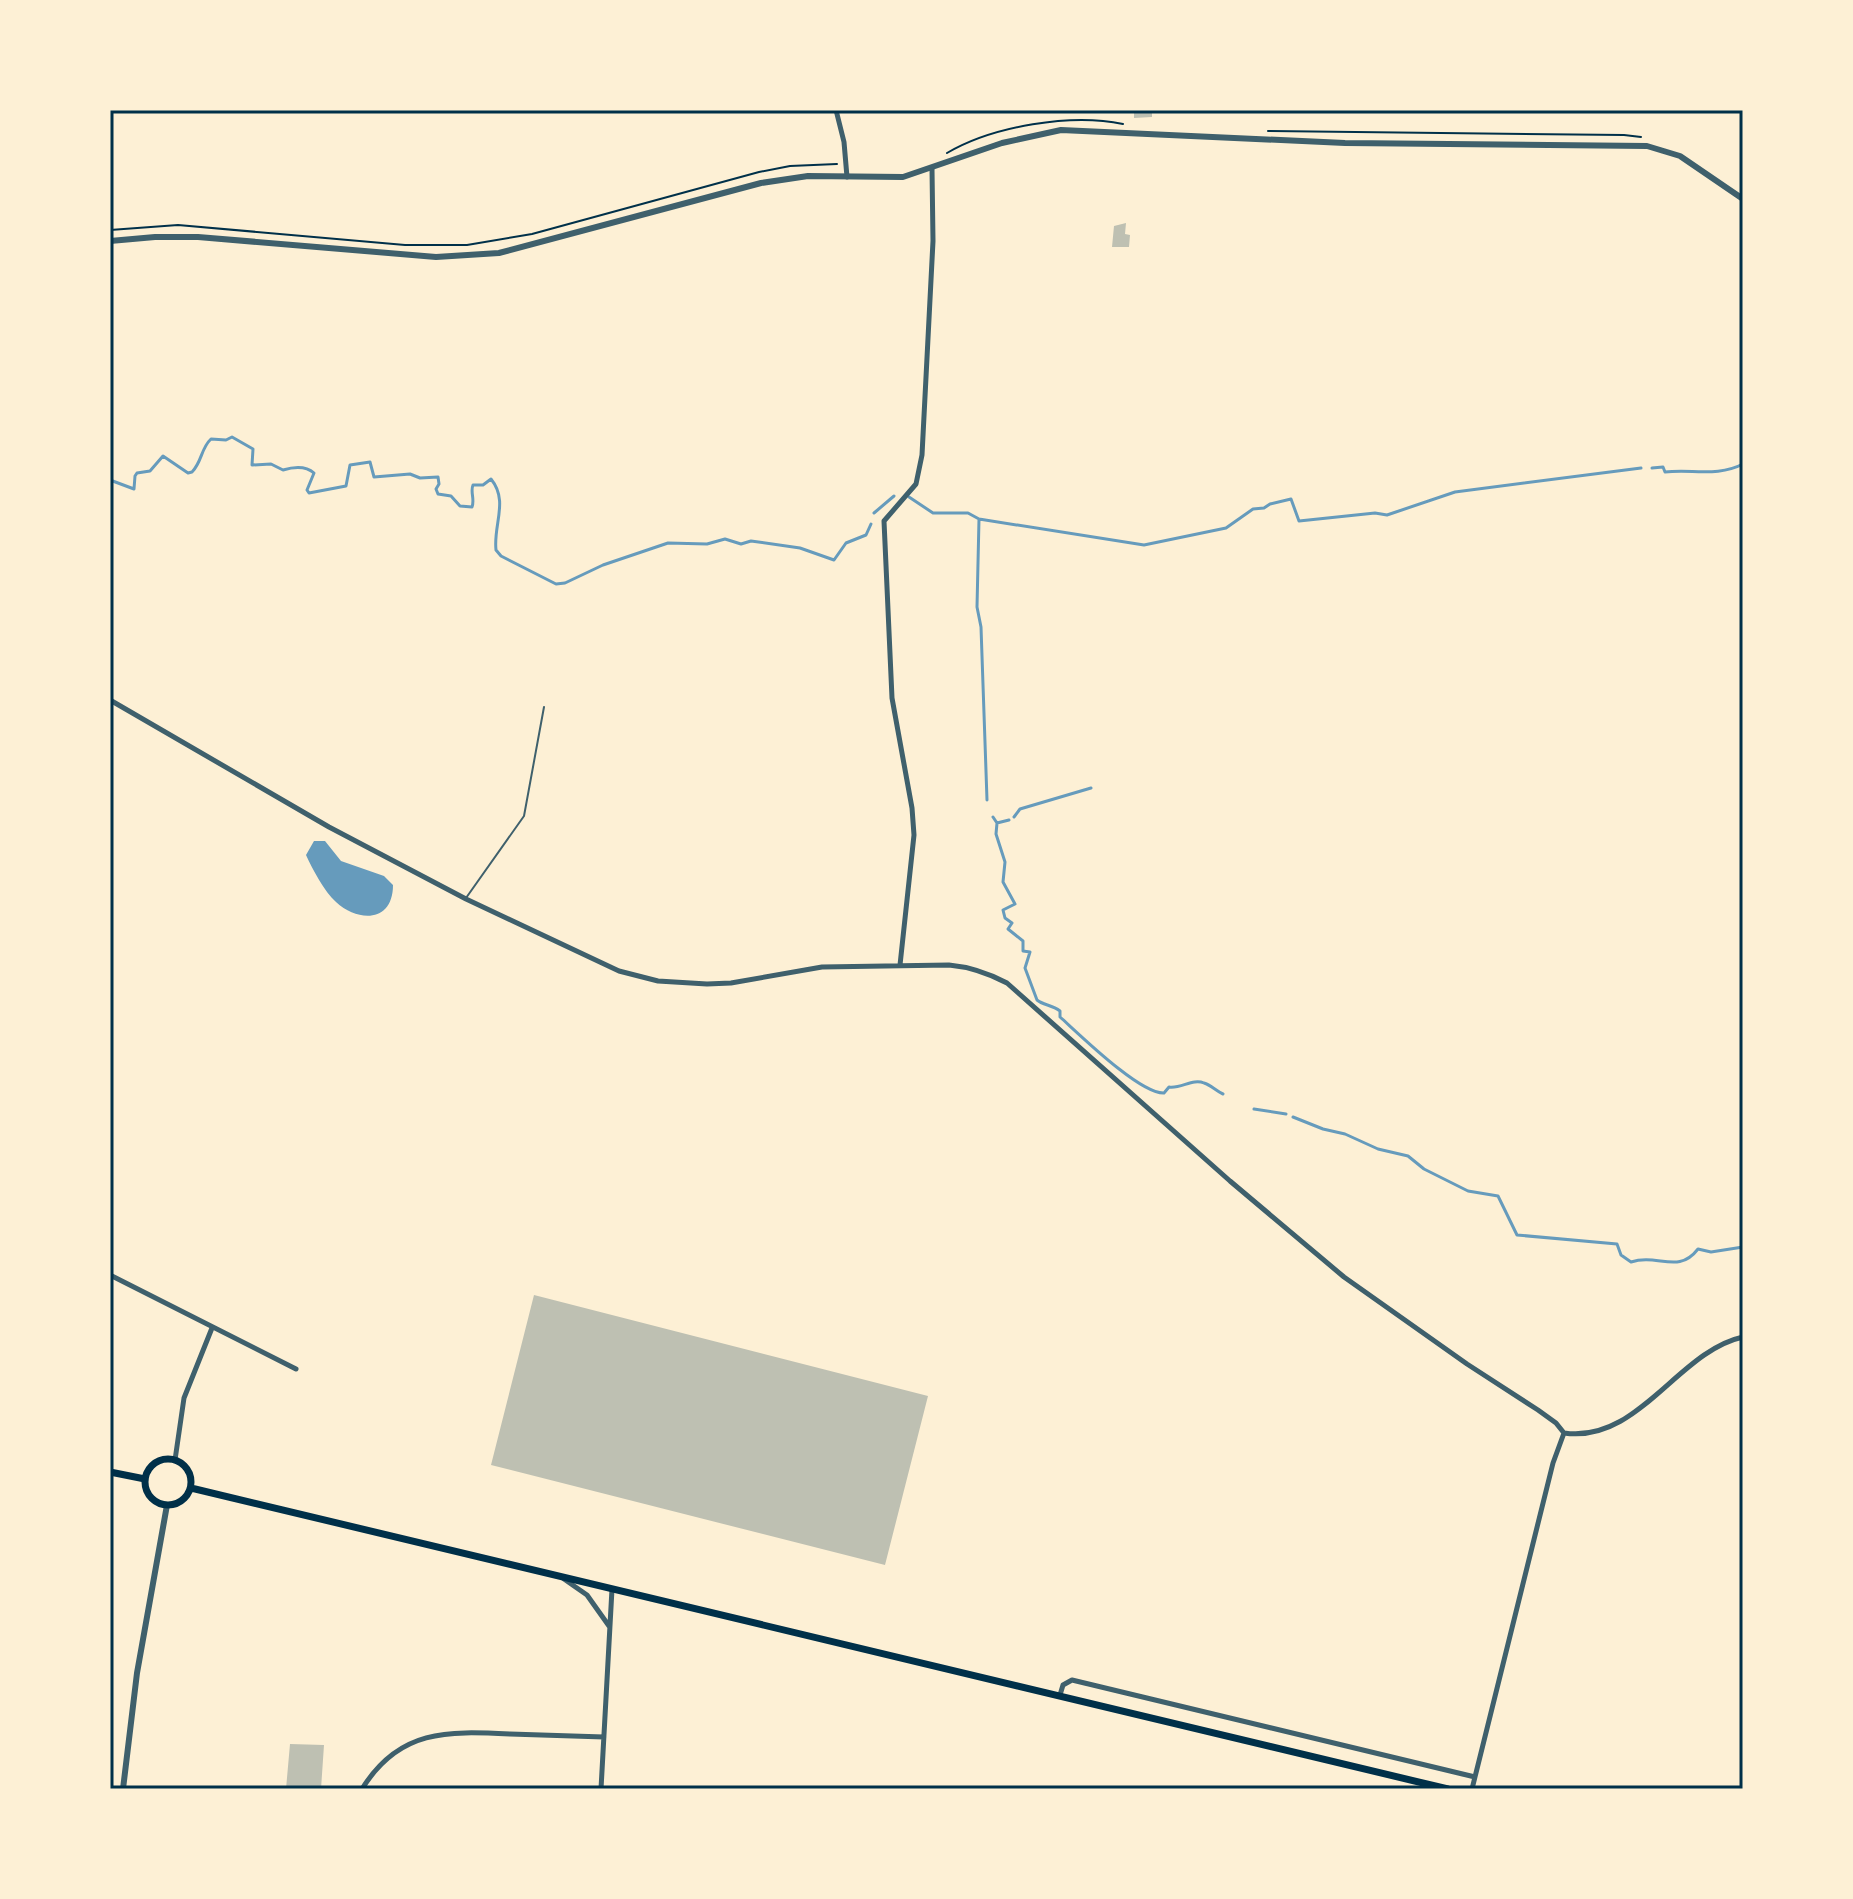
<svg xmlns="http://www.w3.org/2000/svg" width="1853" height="1899" viewBox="0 0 1853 1899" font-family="Overpass,sans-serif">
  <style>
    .water { fill: #669bbc }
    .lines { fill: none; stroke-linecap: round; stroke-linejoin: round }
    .stream { stroke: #669bbc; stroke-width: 3 }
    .building { fill: #bec0b2 }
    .path { stroke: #003049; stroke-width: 2 }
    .service { stroke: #3f606c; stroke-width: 2 }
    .minor { stroke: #3f606c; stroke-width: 5 }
    .tertiary { stroke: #3f606c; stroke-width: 6 }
    .secondary { stroke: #003049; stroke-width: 7 }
    .neatline { fill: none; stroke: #003049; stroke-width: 3 }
  </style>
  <rect width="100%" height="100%" fill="#fdf0d5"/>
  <!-- water -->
  <path class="water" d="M 314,841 L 325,841 L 341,861 L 384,876 L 393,885 C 393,922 359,923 336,902 C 324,891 313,870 306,855 Z"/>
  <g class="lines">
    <!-- stream -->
    <path class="stream" d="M 1652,468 L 1663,467 L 1665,472 C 1692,469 1718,477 1743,464
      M 110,480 L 134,489 L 135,476 L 137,473 L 150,471 L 163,456 L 188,473 L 192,472 C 202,462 201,448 211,439 L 226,440 L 232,437 L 253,449 L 252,465 L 271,464 L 283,470 C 293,467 305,465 314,473 L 307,490 L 309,493 L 346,486 L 350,465 L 370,462 L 374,477 L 410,474 L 420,478 L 438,477 L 439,484 L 436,489 L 438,494 L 451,496 L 460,506 L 472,507 C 475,499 470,492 473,485 L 483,485 L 491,479 C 509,501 493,525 496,550 L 501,556 L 556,584 L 565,583 L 603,565 L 668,543 L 707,544 L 725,539 L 741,544 L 751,541 L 800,548 L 834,560 L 846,543 L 866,535 L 871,524
      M 909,497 L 933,513 L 968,513 L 979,519 L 977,607 L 981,627 L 987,800
      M 874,513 L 894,496
      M 979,519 L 1144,545 L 1226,528 L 1253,509 L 1264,508 L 1270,504 L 1291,499 L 1299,521 L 1375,513 L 1387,515 L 1455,492 L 1641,468
      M 993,817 L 997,823 L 996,834 L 1005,862 L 1003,882 L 1015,904 L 1003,910 L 1005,918 L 1012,923 L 1008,929 L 1023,941 L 1023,951 L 1030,952 L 1025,968 L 1037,1000 C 1043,1005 1052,1005 1060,1011 L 1060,1017 C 1080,1035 1140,1094 1164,1093 L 1169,1087 C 1181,1089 1193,1078 1204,1083 C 1211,1085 1216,1091 1223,1094
      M 1014,817 L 1020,809 L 1091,788
      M 997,823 L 1009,820
      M 1254,1109 L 1286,1114
      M 1293,1117 L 1323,1129 L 1345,1134 L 1378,1149 L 1408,1156 L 1424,1169 L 1468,1191 L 1498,1196 L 1517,1235 L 1617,1244 L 1621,1255 L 1631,1262 C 1658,1253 1678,1275 1698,1249 L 1711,1252 L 1743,1247"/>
  </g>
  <!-- building -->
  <path class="building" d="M 1134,110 L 1152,110 L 1152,117 L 1134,118 Z
    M 1126,223 L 1125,234 L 1130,235 L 1129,247 L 1112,247 L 1114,226 Z
    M 534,1295 L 928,1396 L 885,1565 L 491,1465 Z
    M 290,1744 L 324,1745 L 321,1789 L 286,1789 Z"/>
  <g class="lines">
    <!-- path -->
    <path class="path" d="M 1268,131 L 1624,135 L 1641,137
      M 947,153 C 993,126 1071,113 1123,124
      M 110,230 L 178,225 L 405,245 L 467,245 L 532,234 L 759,172 L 790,166 L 837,164"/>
    <!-- service -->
    <path class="service" d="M 466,898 L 524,816 L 544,707"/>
    <!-- minor -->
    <path class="minor" d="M 836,110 L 844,142 L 847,177
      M 110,700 L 329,827 L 466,899 L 619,971 L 658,981 L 707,984 L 731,983 L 822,967 L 949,965 C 971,967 988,973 1007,983 L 1230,1181 L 1344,1277 L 1467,1364 L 1538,1410 L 1556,1423 L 1564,1433 C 1638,1444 1678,1351 1743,1337
      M 900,965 L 914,835 L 912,808 L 892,698 L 884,521 L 916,484 L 922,455 L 933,241 L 932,169
      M 110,1275 L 296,1369
      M 175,1460 L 184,1398 L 212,1328
      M 564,1579 L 587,1595 L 609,1626
      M 1060,1695 L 1063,1685 L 1072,1680 L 1475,1777
      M 362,1789 C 399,1729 447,1731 510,1734 C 541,1735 572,1736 604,1737
      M 601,1789 L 612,1589
      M 1472,1789 L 1553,1463 L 1564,1433"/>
    <!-- tertiary -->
    <path class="tertiary" d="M 110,241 L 155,237 L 198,237 L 436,257 L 499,253 L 761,183 L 808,176 L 903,177 L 1002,143 L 1061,130 L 1345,143 L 1647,146 L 1680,156 L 1743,199
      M 123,1789 L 137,1673 L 167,1505"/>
    <!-- secondary -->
    <path class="secondary" d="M145 1482a23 23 0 1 1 46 0a23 23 0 1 1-46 0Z
      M 110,1472 L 145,1479
      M 191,1488 L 1448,1789"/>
  </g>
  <!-- border -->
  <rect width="1853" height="1899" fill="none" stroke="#fdf0d5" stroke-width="224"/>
  <rect x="112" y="112" width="1629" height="1675" class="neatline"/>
</svg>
